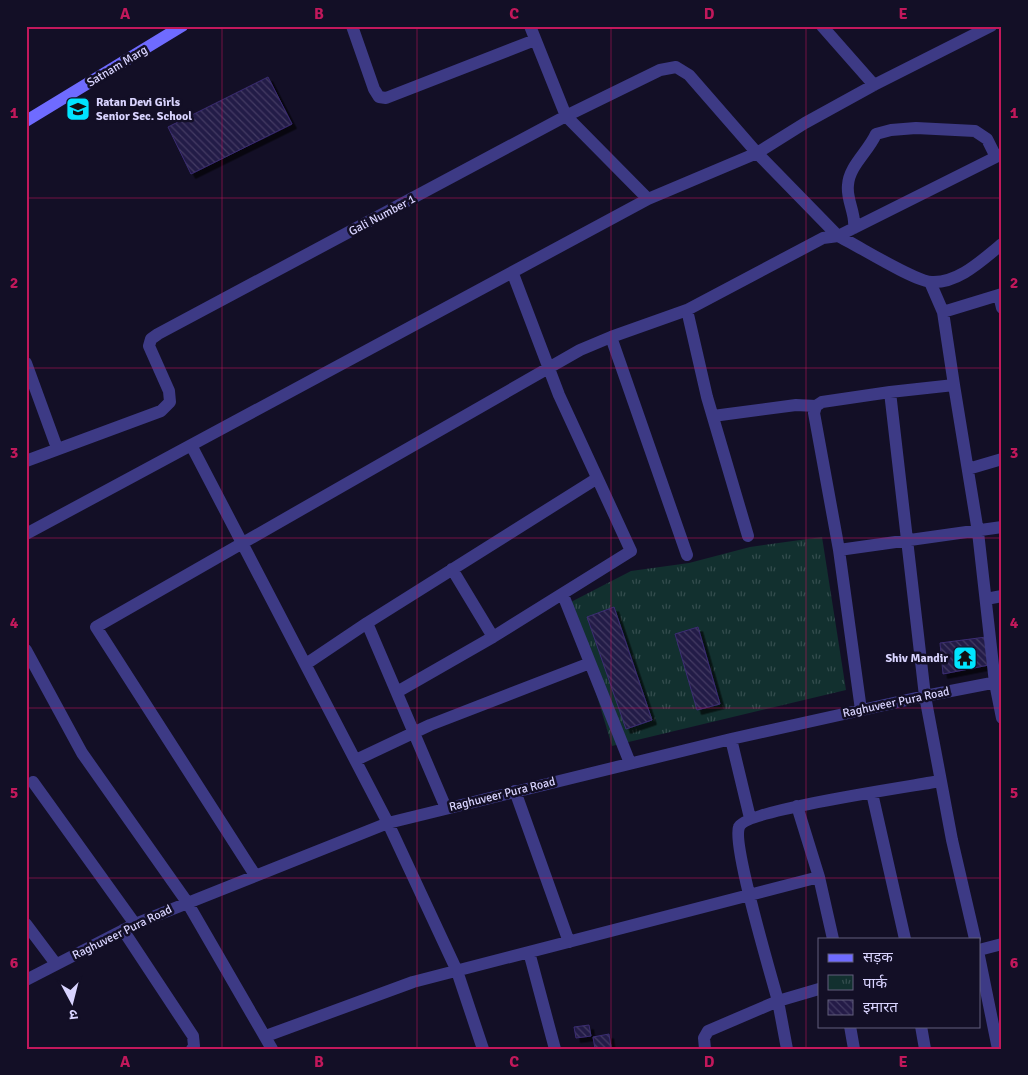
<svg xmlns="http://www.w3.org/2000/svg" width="1028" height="1075" viewBox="0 0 1028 1075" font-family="Signika,'Noto Sans Devanagari',sans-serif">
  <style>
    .park { fill: url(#park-tufts) }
    .building { fill: url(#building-back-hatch); stroke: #3b2d73; filter: url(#shadow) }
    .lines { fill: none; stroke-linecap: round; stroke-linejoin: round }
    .street { stroke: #3d3a85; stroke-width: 12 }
    .secondary { stroke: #6f6bff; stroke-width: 12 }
    .grid { fill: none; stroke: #c2185b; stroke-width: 1; stroke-opacity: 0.55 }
    .labels { text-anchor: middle; stroke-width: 5; stroke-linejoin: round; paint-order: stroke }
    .street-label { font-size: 12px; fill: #d9d4ff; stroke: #130f26 }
    .poi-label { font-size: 12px; font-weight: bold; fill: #d9d4ff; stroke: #130f26; text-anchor: start }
    .neatline { fill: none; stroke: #c2185b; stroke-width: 2 }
    .grid-label { font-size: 16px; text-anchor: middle; font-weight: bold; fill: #c2185b }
  </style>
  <defs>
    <pattern id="park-tufts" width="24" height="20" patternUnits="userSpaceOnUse" patternTransform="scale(1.25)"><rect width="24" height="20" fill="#12302f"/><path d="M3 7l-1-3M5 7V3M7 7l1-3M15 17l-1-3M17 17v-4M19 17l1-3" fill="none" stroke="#344d4e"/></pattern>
    <pattern id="building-back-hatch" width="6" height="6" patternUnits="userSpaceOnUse" patternTransform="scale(1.25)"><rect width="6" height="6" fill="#241b47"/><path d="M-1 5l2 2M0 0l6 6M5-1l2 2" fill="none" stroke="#433b63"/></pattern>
    <filter id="shadow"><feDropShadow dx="4.5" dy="4.5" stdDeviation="0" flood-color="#0009"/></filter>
  </defs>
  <rect width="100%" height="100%" fill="#130f26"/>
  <!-- park -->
  <path class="park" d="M 822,537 L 846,690 L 612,746 L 569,603 L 631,571 L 689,563 L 750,547 Z"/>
  <!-- building -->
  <path class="building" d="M 268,77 L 292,124 L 191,174 L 168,127 Z
    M 614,607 L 652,720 L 626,729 L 587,617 Z
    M 698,627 L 720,704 L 697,710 L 675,634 Z
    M 986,637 L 989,665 L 943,674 L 940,643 Z
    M 589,1025 L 591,1036 L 576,1038 L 574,1027 Z
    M 609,1034 L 611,1047 L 595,1049 L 593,1037 Z"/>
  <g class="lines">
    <!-- street -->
    <path class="street" d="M 352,26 L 374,89 L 379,97 L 386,98 L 535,40
      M 530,26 L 566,116 L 648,199
      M 822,26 L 874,85
      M 854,228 C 856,213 846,200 848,185 C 849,166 868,152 876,134 L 891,130 L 916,128 L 975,131 L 987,139 L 996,157
      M 930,282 L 943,312 L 954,385 L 890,392 L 925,696 L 952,840 L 975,939
      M 999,295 L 1002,308
      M 687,310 L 707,397 L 748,536
      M 943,312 L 1002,294
      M 611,337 L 687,555
      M 26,363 L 57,448
      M 954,385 L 978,532 L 995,683 L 1002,718
      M 890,392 L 822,402 L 816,406 L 814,413 L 839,550 L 1002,527
      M 713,416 L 796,405 L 816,406
      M 191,445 L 388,823 L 457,971 L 483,1049
      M 26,461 L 161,411 L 170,402 L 169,391 L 149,346 L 151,339 L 158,334 L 566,116 L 660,70 L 676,67 L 689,75 L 757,153 L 838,236 L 1002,154
      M 968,469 L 1002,459
      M 26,534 L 648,199 L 757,153 L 805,123 L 874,85 L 991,26
      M 839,550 L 861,710
      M 452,569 L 493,637 L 631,551 L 559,395 L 513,274
      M 563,595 L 630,763
      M 986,599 L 1002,596
      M 367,623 L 446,808
      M 26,650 L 82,753 L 187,902 L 272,1049
      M 306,664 L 367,623 L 596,479
      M 397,692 L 493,637
      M 731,739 L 750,818
      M 356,760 L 430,725 L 590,663
      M 33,782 L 135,924
      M 515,791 L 569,942
      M 872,793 L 905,939
      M 797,806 L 819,877 L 833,939
      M 255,875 L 96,627 L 580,350 L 611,337 L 687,310 L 823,238 L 838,236 C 857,245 915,282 932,282 C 959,283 982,260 1002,244
      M 26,924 L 56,964
      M 123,930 L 193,1036 L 194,1046 L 192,1049
      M 979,950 L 1002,944
      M 529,952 L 555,1049
      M 979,956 L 998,1049
      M 26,980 L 135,924 L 388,823 L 731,739 L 925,696 L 1002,681
      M 850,1026 L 854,1049
      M 921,1026 L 925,1049
      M 266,1036 L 413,982 L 819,877
      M 705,1049 L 704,1038 L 708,1031 L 778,1001 C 771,975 732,845 739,827 C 745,810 914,786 940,781
      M 787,1049 L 778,1001 L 819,989"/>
    <!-- secondary -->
    <path class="secondary" d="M 26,121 L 182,26"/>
  </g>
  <!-- grid -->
  <path class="grid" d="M 222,26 L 222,1049M 417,26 L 417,1049M 611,26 L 611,1049M 806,26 L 806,1049M 26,198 L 1002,198M 26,368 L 1002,368M 26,538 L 1002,538M 26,708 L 1002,708M 26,878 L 1002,878"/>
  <!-- icons -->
  <defs>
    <g id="school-square" transform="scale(1.25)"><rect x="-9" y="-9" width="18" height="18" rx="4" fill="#00e5ff" stroke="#130f26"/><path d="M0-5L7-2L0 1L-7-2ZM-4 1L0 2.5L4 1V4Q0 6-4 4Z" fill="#111"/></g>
    <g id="temple-square" transform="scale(1.25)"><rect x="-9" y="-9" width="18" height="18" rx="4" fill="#00e5ff" stroke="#130f26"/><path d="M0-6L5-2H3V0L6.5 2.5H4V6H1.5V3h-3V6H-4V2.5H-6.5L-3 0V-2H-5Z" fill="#111"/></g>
  </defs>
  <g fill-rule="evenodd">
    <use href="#school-square" x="78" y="109"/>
    <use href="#temple-square" x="965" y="658"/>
  </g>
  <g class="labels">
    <!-- street labels -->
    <g class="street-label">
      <text transform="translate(117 66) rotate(-31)" y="4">Satnam Marg</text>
      <text transform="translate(382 215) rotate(-28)" y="4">Gali Number 1</text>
      <text transform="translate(896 702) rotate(-12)" y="4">Raghuveer Pura Road</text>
      <text transform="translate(502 794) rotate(-14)" y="4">Raghuveer Pura Road</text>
      <text transform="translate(122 932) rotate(-26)" y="4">Raghuveer Pura Road</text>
    </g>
    <!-- poi labels -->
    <g class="poi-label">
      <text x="96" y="106">Ratan Devi Girls<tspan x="96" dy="14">Senior Sec. School</tspan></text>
      <text x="948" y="662" text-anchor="end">Shiv Mandir</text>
    </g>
  </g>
  <!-- border -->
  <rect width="1028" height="1075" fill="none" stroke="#130f26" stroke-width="55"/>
  <!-- legend -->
  <rect x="818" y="938" width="162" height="90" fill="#130f26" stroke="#625e7d"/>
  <rect x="828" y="954" width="25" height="8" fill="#6f6bff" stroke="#625e7d"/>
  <text x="863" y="962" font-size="15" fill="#d9d4ff">सड़क</text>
  <rect x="828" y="975" width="25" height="15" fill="url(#park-tufts)" stroke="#625e7d"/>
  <text x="863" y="988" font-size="15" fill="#d9d4ff">पार्क</text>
  <rect x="828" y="1000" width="25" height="15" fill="url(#building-back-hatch)" stroke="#625e7d"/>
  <text x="863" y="1012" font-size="15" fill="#d9d4ff">इमारत</text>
  <!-- north arrow -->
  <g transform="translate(72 1002) rotate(173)" stroke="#130f26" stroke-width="4" paint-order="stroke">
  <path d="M0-4L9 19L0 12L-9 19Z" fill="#d9d4ff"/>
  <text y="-8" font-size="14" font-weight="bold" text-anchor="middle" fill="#d9d4ff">उ</text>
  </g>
  <rect x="28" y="28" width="972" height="1020" class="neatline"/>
  <g class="grid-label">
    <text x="125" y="19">A</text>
    <text x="319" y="19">B</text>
    <text x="514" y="19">C</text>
    <text x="709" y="19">D</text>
    <text x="903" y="19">E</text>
    <text x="14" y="118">1</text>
    <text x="1014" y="118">1</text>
    <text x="14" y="288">2</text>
    <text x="1014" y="288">2</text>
    <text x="14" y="458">3</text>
    <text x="1014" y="458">3</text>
    <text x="14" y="628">4</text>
    <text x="1014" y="628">4</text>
    <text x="14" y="798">5</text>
    <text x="1014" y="798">5</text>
    <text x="14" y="968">6</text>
    <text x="1014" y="968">6</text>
    <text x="125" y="1067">A</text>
    <text x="319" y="1067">B</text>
    <text x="514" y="1067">C</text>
    <text x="709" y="1067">D</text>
    <text x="903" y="1067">E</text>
  </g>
</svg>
